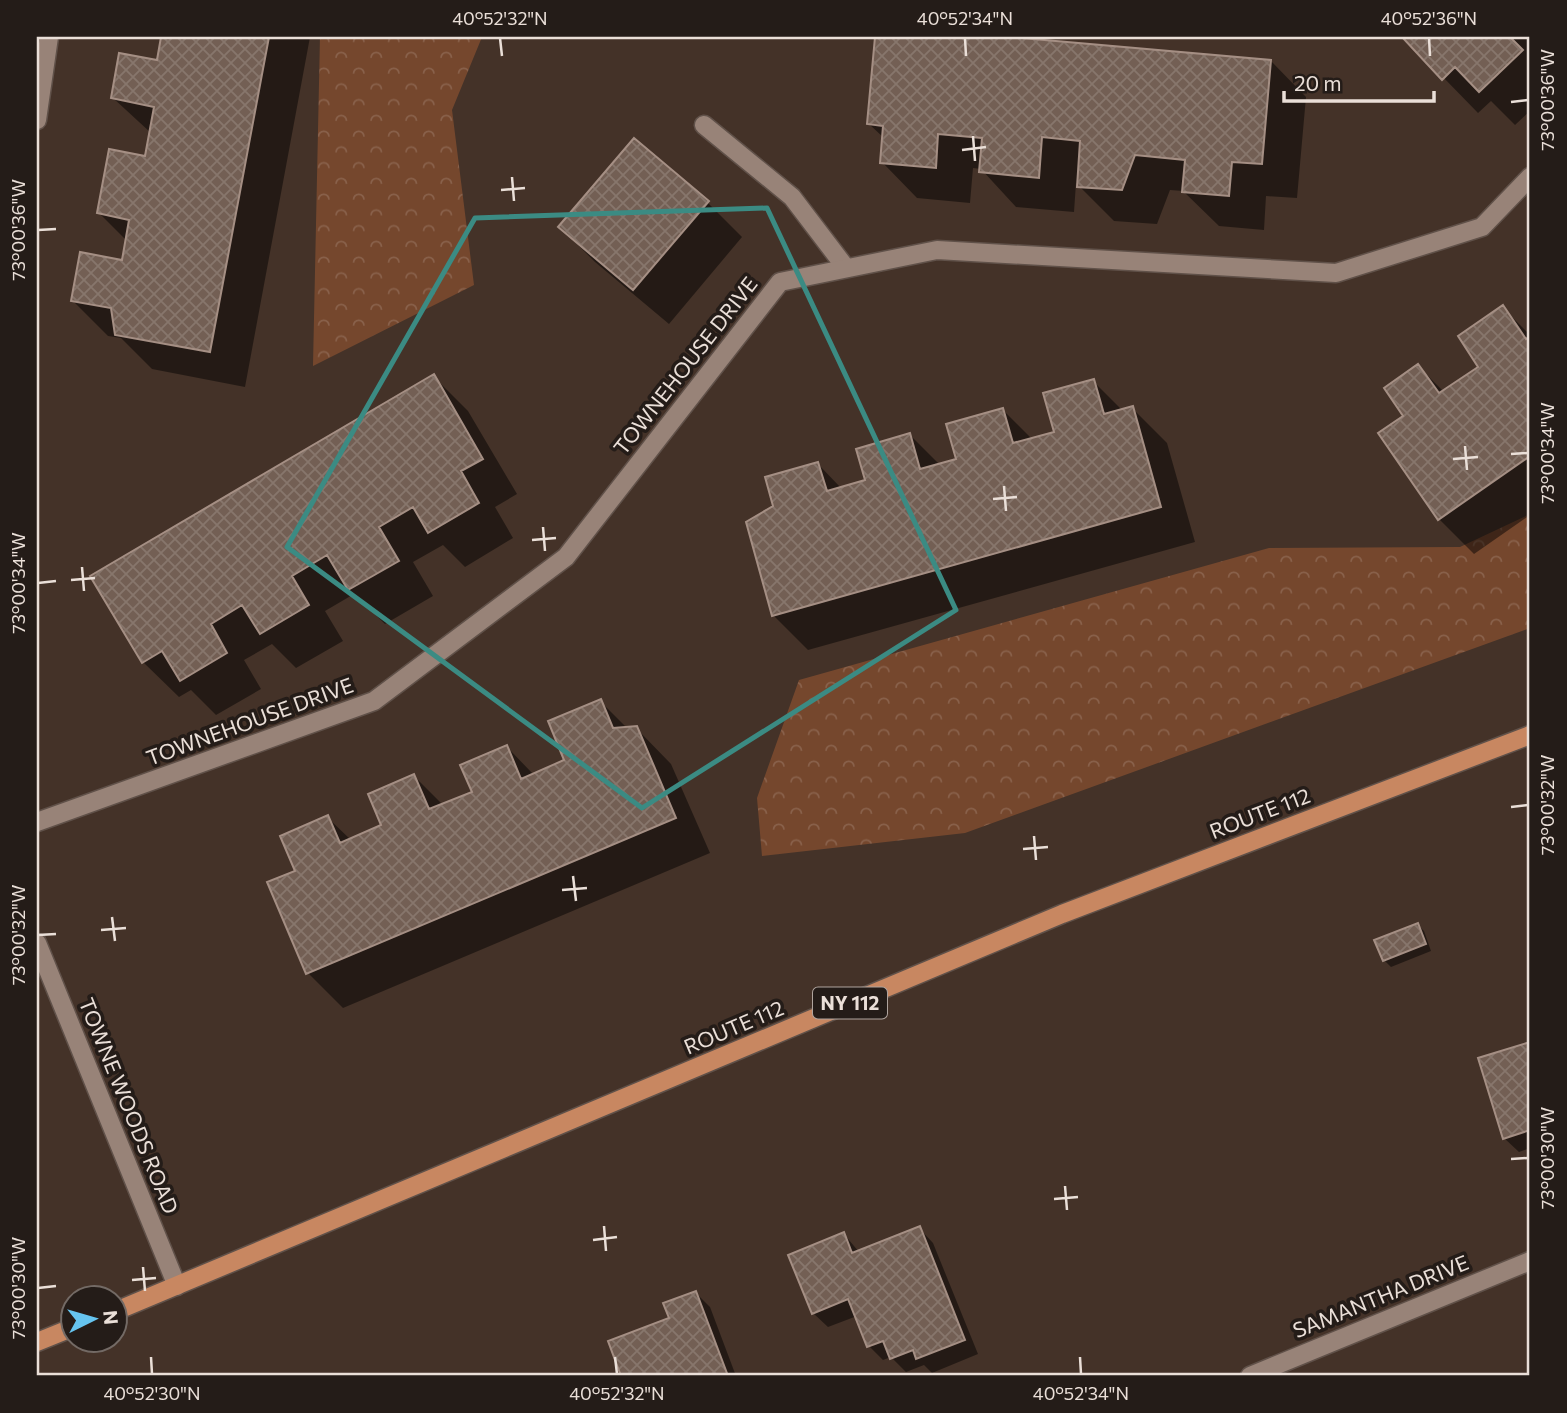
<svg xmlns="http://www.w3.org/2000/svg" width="1567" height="1413" viewBox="0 0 1567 1413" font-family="Commissioner,sans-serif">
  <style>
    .forest { fill: url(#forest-crowns) }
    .shadow { fill: #0007 }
    .building { fill: url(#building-cross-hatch); stroke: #a58f84; stroke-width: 2 }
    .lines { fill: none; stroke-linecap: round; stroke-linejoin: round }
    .service-casing { stroke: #605149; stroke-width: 21 }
    .minor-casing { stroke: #605149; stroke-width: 21 }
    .primary-casing { stroke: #605149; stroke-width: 21 }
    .service { stroke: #988378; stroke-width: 18 }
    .minor { stroke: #988378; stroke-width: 18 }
    .primary { stroke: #c88761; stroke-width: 18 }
    .marked { fill: none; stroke: #3b8b83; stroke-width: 5; stroke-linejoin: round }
    .ticks { fill: none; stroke: #eadfd8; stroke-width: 2.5 }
    .labels { text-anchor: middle; stroke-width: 7; stroke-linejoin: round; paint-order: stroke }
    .shield { fill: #241c18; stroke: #afa49e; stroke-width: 2 }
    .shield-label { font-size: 19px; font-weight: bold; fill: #eadfd8 }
    .street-label { font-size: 21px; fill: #eadfd8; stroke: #241c18 }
    .neatline { fill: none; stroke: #eadfd8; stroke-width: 2.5 }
    .ticks-label { font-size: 18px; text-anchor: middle; fill: #eadfd8 }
  </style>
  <defs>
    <pattern id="forest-crowns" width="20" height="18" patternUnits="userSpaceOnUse" patternTransform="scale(1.75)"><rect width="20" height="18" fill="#75472d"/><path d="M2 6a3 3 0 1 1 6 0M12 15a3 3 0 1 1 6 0" fill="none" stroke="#89614b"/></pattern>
    <pattern id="building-cross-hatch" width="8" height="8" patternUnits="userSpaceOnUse" patternTransform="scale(1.75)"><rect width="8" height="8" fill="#735f54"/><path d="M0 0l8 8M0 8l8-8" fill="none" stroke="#87766c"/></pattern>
  </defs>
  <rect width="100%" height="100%" fill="#443228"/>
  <!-- forest -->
  <path class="forest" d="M 320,37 L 482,37 L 452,110 L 474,285 L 313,366 Z
    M 1530,514 L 1530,628 L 965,833 L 762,856 L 757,798 L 799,680 L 1269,548 L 1460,547 Z"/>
  <!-- shadow -->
  <path class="shadow" d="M 163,37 L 310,37 L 245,387 L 152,369 L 121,338 L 108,336 L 73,301 L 123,262 L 127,241 L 99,213 L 146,158 L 151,133 L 113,98 L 158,62 Z
    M 877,37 L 989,37 L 1271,61 L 1306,97 L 1297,198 L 1266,196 L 1264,230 L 1219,226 L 1183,191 L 1170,190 L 1157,224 L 1114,221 L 1076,183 L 1074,212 L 1016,207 L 981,169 L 973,168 L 970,203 L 917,198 L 882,162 L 884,138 L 869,124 Z
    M 1404,37 L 1530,37 L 1530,111 L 1515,125 L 1491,101 L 1478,113 Z
    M 707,202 L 742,237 L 669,324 L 595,262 L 560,227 Z
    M 1502,307 L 1530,335 L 1530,515 L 1474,554 L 1439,519 L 1405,417 L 1418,366 L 1444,392 L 1480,367 Z
    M 433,376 L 468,411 L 517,494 L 495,507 L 513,538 L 465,567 L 443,545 L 413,562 L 433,596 L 385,624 L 354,594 L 325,611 L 343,641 L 296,668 L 272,644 L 244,660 L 261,689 L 216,715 L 191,690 L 179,697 L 143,662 Z
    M 1093,381 L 1123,411 L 1132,408 L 1167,443 L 1195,542 L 808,650 L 773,615 L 775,506 L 818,464 L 842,489 L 867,482 L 910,435 L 940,465 L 958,460 L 1003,410 L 1033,440 L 1056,433 Z
    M 600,701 L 628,729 L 636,728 L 671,764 L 710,853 L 343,1008 L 308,973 L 297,872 L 328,818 L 351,840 L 383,826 L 414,776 L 443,805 L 474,792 L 507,747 L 534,775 L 567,761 Z
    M 1418,925 L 1424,931 L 1431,951 L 1391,967 L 1384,960 Z
    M 1530,1044 L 1530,1148 L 1519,1152 L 1504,1138 L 1480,1059 Z
    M 919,1228 L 933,1243 L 978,1354 L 932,1373 L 924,1365 L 906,1372 L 891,1357 L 883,1360 L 869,1346 L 857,1316 L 828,1327 L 813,1313 L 844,1234 L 859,1252 Z
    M 696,1293 L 710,1307 L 736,1376 L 623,1376 L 610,1342 L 672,1319 Z"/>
  <!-- building -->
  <path class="building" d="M 161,37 L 269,37 L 210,352 L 115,335 L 111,308 L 71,301 L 80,252 L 122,260 L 129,220 L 97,213 L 109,149 L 145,156 L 154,107 L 111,98 L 119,53 L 157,60 Z
    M 875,37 L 1009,37 L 1271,60 L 1262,164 L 1232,162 L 1229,196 L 1182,192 L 1185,160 L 1135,155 L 1122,190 L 1077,187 L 1080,141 L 1042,137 L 1039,178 L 979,172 L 982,138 L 938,134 L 936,168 L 880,163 L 883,126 L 867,124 Z
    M 1402,37 L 1510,37 L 1523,50 L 1479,92 L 1455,67 L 1442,80 Z
    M 634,138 L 709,201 L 633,290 L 558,227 Z
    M 1503,305 L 1526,339 L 1530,336 L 1530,456 L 1438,520 L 1378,433 L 1403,416 L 1384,388 L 1418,364 L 1439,393 L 1478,367 L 1458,336 Z
    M 434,374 L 483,459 L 461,471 L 479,503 L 428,533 L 413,507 L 379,527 L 399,561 L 348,590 L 327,555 L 292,576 L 309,605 L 260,634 L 242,605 L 211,624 L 227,653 L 180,681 L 162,651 L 142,663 L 90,576 Z
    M 1094,379 L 1104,414 L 1133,406 L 1161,507 L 772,616 L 746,522 L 773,506 L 765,477 L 818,462 L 827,491 L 865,480 L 856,449 L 910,433 L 920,469 L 956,459 L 946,424 L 1003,408 L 1013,443 L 1054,432 L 1043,393 Z
    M 601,699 L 613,728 L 637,726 L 676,818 L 306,974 L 267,882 L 295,871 L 280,836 L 328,815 L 340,843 L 381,825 L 368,794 L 414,774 L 429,809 L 472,792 L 460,765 L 507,745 L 521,779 L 564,760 L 548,721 Z
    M 1418,923 L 1426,944 L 1383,961 L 1374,940 Z
    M 1530,1042 L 1530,1130 L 1503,1139 L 1478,1058 Z
    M 920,1226 L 965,1340 L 916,1359 L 913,1350 L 890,1359 L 883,1341 L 867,1347 L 848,1299 L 812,1314 L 788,1255 L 844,1232 L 852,1253 Z
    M 696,1291 L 728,1376 L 621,1376 L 608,1341 L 669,1318 L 663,1303 Z"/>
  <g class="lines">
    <!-- service casing -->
    <g class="service-casing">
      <path id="service" d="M 704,125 L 792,197 L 846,268"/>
    </g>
    <!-- minor casing -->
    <g class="minor-casing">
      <path id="minor" d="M 37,120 L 49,37
        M 37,822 L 374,701 L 566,557 L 780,282 L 937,250 L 1336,273 L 1482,227 L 1530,177
        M 37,943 L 177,1286
        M 1250,1376 L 1530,1261"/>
    </g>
    <!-- primary casing -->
    <g class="primary-casing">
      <path id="primary" d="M 116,1311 L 1062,914 L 1530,735
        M 37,1342 L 74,1327"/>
    </g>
    <!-- service -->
    <use href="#service" class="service"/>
    <!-- minor -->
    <use href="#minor" class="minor"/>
    <!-- primary -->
    <use href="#primary" class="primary"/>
  </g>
  <!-- marked area -->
  <path class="marked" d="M 767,208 L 956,610 L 642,808 L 287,547 L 475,218 Z"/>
  <!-- ticks -->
  <path class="ticks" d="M 500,38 L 502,56M 965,38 L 966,56M 1429,38 L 1430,56M 1511,102 L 1528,100M 973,136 L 975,161M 962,150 L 986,147M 512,177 L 514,201M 501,190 L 525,188M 38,230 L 56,229M 1465,446 L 1467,470M 1511,454 L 1528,453M 1453,459 L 1478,457M 1004,486 L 1006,511M 993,499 L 1017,497M 543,527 L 545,551M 532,540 L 556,538M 82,567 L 84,591M 71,580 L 95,578M 38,583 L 56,581M 1511,807 L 1528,805M 1034,836 L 1036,860M 1023,849 L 1048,847M 573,876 L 576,901M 562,890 L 587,888M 112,917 L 115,941M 101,930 L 126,928M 38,935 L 56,934M 1511,1159 L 1528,1158M 1065,1186 L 1067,1210M 1054,1199 L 1078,1197M 604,1226 L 606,1251M 593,1240 L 617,1237M 143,1267 L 145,1291M 132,1280 L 156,1278M 38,1288 L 56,1286M 151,1357 L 152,1374M 615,1357 L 617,1374M 1080,1357 L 1081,1374"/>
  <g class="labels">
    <!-- shield labels -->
    <rect class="shield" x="813" y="987.5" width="74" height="31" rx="5"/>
    <g class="shield-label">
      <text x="850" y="1010">NY 112</text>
    </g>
    <!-- street labels -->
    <g class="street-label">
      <text transform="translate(686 366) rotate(-52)" y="7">TOWNEHOUSE DRIVE</text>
      <text transform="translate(250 722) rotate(-20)" y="7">TOWNEHOUSE DRIVE</text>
      <text transform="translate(1260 814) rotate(-21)" y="7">ROUTE 112</text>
      <text transform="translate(734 1028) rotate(-23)" y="7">ROUTE 112</text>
      <text transform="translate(128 1106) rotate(68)" y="7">TOWNE WOODS ROAD</text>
      <text transform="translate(1381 1297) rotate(-22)" y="7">SAMANTHA DRIVE</text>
    </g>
  </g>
  <!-- border -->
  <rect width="1567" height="1413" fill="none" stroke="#241c18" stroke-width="77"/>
  <!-- north arrow -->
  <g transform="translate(94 1319) rotate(85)"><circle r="33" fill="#241c18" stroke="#736a65" stroke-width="2"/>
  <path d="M0-5L12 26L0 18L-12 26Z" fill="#66c4ef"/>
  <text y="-10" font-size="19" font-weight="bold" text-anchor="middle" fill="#eadfd8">N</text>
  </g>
  <!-- scale -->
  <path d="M1284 91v10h150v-10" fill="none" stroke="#eadfd8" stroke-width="3.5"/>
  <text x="1294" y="91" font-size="21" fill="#eadfd8" stroke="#241c18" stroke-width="5" paint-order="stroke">20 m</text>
  <rect x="38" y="38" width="1490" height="1336" class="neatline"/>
  <g class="ticks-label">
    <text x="500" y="25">40°52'32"N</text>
    <text x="965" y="25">40°52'34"N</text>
    <text x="1429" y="25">40°52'36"N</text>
    <text transform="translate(1548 100) rotate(-90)" y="6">73°00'36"W</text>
    <text transform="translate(19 230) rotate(-90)" y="6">73°00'36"W</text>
    <text transform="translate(1548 453) rotate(-90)" y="6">73°00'34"W</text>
    <text transform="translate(19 583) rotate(-90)" y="6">73°00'34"W</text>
    <text transform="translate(1548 805) rotate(-90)" y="6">73°00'32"W</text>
    <text transform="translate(19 935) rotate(-90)" y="6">73°00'32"W</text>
    <text transform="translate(1548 1158) rotate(-90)" y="6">73°00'30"W</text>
    <text transform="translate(19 1288) rotate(-90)" y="6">73°00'30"W</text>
    <text x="152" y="1400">40°52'30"N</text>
    <text x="617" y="1400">40°52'32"N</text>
    <text x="1081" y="1400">40°52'34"N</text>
  </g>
</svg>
